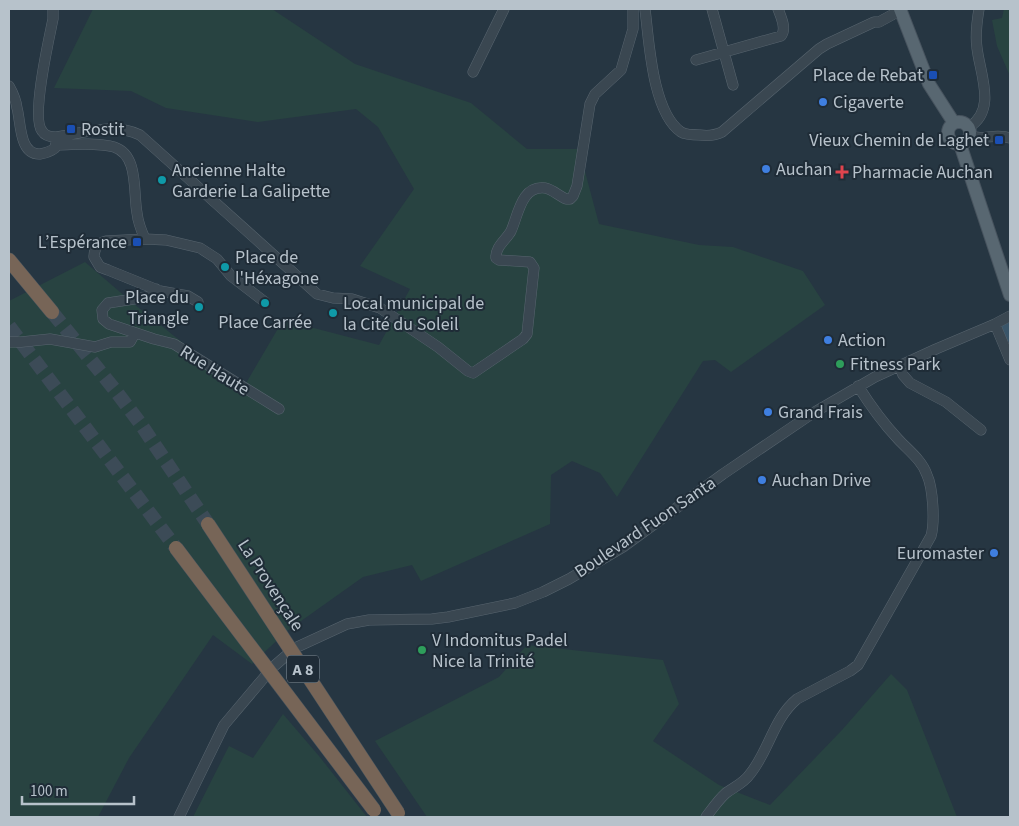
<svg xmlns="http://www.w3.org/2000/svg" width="1019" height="826" viewBox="0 0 1019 826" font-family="'Source Sans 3',sans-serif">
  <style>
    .green { fill: #284341 }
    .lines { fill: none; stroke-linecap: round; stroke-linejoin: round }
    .river { stroke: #395569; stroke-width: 14 }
    .highway-tunnel { stroke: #3c4b57; stroke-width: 14; stroke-dasharray: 14 7; stroke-linecap: butt }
    .minor-casing { stroke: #58656f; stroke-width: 11 }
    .major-casing { stroke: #47535e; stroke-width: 14 }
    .highway-casing { stroke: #45525c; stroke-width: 15 }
    .minor { stroke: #3a4751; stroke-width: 10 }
    .major { stroke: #586771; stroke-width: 12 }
    .highway { stroke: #776557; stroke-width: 14 }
    .highway-bridge-casing { stroke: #45525c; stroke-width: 15; stroke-linecap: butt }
    .highway-bridge { stroke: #776557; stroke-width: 14 }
    .transit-dot { fill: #1a4fb4; stroke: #1f2c37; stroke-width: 2 }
    .shop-dot { fill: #3f7fe0; stroke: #1f2c37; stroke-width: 2 }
    .health-dot { fill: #e0444e; stroke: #1f2c37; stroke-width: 2 }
    .culture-dot { fill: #0f9aa8; stroke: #1f2c37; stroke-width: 2 }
    .leisure-dot { fill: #2e9e5b; stroke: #1f2c37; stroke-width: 2 }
    .labels { text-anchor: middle; stroke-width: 4; stroke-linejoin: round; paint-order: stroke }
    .shield { fill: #1f2c37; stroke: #89959f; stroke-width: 1 }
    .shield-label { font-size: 16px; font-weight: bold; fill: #b7c2cb }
    .poi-label { font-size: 18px; fill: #b7c2cb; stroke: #1f2c37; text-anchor: start }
    .street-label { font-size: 18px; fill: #b7c2cb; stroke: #1f2c37 }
  </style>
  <rect width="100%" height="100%" fill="#263642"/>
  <!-- green -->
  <path class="green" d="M 93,9 L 272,9 L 355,64 L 471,103 L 527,149 L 579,149 L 599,224 L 699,245 L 733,247 L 803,271 L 825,305 L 731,372 L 715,360 L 703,361 L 617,497 L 600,473 L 572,461 L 551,475 L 550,524 L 421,581 L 412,565 L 363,577 L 287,631 L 252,664 L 213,635 L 129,758 L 98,817 L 9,817 L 9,301 L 85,262 L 134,304 L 242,390 L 283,320 L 379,345 L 410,289 L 360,266 L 414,189 L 378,127 L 356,109 L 258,122 L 166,108 L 131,91 L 54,88 Z
    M 1004,9 L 1010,9 L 1010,76 L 997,46 L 992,20 L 1002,18 Z
    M 527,645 L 663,660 L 679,704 L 653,741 L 719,785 L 770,805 L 842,730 L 891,674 L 907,690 L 957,817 L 427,817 L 375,741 L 499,677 Z
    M 283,714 L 319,756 L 367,817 L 193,817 L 229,746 L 253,758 Z"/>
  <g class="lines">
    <!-- river -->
    <path class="river" d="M 1008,329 L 1010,335"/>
    <!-- highway-tunnel -->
    <path class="highway-tunnel" d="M 52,312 L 115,390 L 140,423 L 208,524
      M 9,326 L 176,548"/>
    <!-- minor casing -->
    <g class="minor-casing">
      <path id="minor" d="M 53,9 L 53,19 C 49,39 31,117 42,131 C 45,136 51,137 56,137 C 84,133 113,122 140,135 L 317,294 L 333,298 L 352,299 L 380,308 L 438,347 L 468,371 L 473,373 L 523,339 L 527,334 L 534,268 L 530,262 L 499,260 L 496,258 C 495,247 506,240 511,231 C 518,216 521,185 545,188 C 552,189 559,196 566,199 L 570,199 L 573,196 L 577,186 L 590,104 L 595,94 L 621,70 L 633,29 L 633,9
        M 645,9 C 649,40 652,112 681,132 C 686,135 693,135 700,135 C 708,136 714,136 722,132 L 819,49 L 827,44 L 874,22 L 879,22 L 901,10
        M 712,9 L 733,85
        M 696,60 L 781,36 C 787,29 781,17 778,9
        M 473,72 L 504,9
        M 9,86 C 13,93 16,100 17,108 C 21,122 19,155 40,154 C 46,153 50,152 55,148 L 56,141
        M 969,127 C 997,110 980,74 977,48 C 975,35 977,21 979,9
        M 970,135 C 984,142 993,132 1010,138
        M 56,145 C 74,145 96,142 114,147 C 139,155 133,192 137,213 C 138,222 141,230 145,239
        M 156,289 L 151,295 L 147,297 L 108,303 L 102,310 L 103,319 L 109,324 L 154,339 L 174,344 L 279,409
        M 198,302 L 188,296 L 160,291 L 108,270 L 100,267 L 94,257 C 94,248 98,243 106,241 L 145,239 L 166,240 L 200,248 L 217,259 L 231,276 L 265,302
        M 995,324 L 1010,360
        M 9,342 L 21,342 L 50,339 L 95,347 L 111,342 L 130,342 L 135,333
        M 899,365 L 903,375 L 910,383 L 946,402 L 981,430
        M 179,817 L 224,725 L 273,667 L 295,648 L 347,624 L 369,620 L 432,619 L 448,617 L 515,603 L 543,592 L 569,579 L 623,547 L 723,474 L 813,413 L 875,377 L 936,349 L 995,324 L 1010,316
        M 706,817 C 712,809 719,799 726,793 C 734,787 744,783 750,774 C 769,751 773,719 797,699 L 850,671 L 858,665 L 931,536 C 935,522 933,488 927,475 C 922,460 908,450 898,439 C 883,423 870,405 858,386"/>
    </g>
    <!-- major casing -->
    <g class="major-casing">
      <path id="major" d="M 900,9 L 929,84 L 954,123
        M948 133a11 11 0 1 1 22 0a11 11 0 1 1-22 0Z
        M 960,144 L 1010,295"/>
    </g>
    <!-- highway casing -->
    <g class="highway-casing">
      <path id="highway" d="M 9,260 L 52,312"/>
    </g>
    <!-- minor -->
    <use href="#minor" class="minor"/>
    <!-- major -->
    <use href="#major" class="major"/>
    <!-- highway -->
    <use href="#highway" class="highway"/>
    <!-- highway-bridge casing -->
    <g class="highway-bridge-casing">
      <path id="highway-bridge" d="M 208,524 L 398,813
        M 176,548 L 374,810"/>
    </g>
    <!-- highway-bridge -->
    <use href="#highway-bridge" class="highway-bridge"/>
  </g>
  <!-- markers -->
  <g class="transit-dot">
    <rect x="928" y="70" width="10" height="10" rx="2.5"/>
    <rect x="66" y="124" width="10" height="10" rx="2.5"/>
    <rect x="994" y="135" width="10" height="10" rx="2.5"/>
    <rect x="132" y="237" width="10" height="10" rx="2.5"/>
  </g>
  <g class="shop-dot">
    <circle cx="823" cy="102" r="5"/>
    <circle cx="766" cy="169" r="5"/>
    <circle cx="828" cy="340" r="5"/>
    <circle cx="768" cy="412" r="5"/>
    <circle cx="762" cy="480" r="5"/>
    <circle cx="994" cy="553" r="5"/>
  </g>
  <path class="health-dot" d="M839.5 164.5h5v5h5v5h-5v5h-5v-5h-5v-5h5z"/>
  <g class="culture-dot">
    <circle cx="162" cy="180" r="5"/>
    <circle cx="225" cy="267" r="5"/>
    <circle cx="265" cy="303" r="5"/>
    <circle cx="199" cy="307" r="5"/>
    <circle cx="333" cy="313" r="5"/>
  </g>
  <g class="leisure-dot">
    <circle cx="840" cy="364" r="5"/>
    <circle cx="422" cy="650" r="5"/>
  </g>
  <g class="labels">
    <!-- shield labels -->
    <rect class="shield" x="287" y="655.5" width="32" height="27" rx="4"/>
    <g class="shield-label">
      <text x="303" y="675">A 8</text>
    </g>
    <!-- poi labels -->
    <g class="poi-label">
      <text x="923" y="81" text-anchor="end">Place de Rebat</text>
      <text x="833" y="108">Cigaverte</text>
      <text x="81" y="135">Rostit</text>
      <text x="989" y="146" text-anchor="end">Vieux Chemin de Laghet</text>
      <text x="776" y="175">Auchan</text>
      <text x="172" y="176">Ancienne Halte<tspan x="172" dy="21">Garderie La Galipette</tspan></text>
      <text x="852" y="178">Pharmacie Auchan</text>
      <text x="127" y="248" text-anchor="end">L’Espérance</text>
      <text x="235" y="263">Place de<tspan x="235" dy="21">l'Héxagone</tspan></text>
      <text x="189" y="303" text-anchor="end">Place du<tspan x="189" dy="21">Triangle</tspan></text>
      <text x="343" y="309">Local municipal de<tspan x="343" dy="21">la Cité du Soleil</tspan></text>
      <text x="265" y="328" text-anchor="middle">Place Carrée</text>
      <text x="838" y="346">Action</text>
      <text x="850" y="370">Fitness Park</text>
      <text x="778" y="418">Grand Frais</text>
      <text x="772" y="486">Auchan Drive</text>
      <text x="984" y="559" text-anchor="end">Euromaster</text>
      <text x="432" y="646">V Indomitus Padel<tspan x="432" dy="21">Nice la Trinité</tspan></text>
    </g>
    <!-- street labels -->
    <g class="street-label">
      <text transform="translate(215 370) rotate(32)" y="6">Rue Haute</text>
      <text transform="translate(645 527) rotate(-34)" y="6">Boulevard Fuon Santa</text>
      <text transform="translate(271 585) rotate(57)" y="6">La Provençale</text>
    </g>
  </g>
  <!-- border -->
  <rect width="1019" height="826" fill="none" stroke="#b7c2cb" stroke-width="20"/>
  <!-- scale -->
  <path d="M22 796v8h112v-8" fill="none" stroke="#b7c2cb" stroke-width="2.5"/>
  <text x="30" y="796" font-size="15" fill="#b7c2cb" stroke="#1f2c37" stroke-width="4" paint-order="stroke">100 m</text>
</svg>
